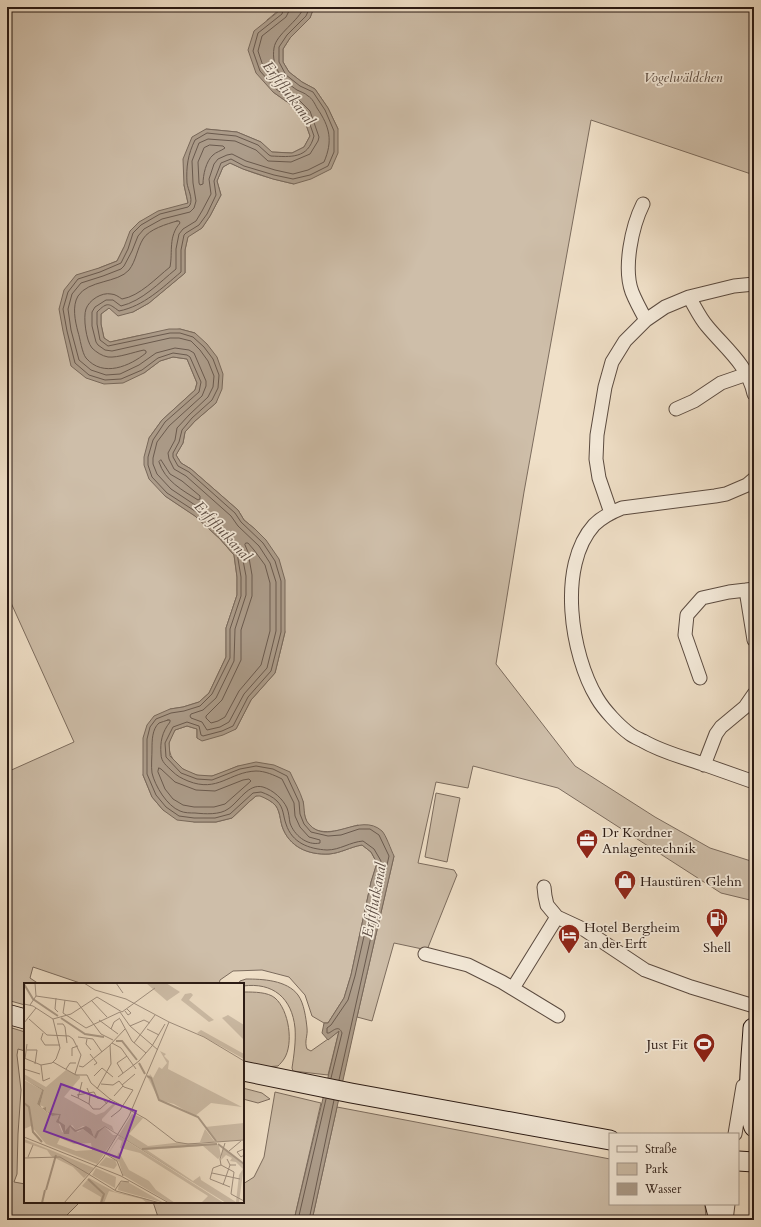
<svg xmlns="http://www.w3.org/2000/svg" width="761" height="1227" viewBox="0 0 761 1227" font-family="Cardo,serif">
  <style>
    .green { fill: #cebea9; stroke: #7c6c5e }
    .water { fill: #ac9c8a; stroke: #78685a }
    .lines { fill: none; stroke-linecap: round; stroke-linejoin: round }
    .shore { stroke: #6a5a4e; stroke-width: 1 }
    .minor-casing { stroke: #5b4b40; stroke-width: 15 }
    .tertiary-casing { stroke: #5b4b40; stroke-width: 19 }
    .secondary-casing { stroke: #291913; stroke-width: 21 }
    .minor { stroke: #f5ebdb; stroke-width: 13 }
    .tertiary { stroke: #f5ebdb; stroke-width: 17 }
    .secondary { stroke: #f5ebdb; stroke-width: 19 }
    .labels { text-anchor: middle; stroke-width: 3.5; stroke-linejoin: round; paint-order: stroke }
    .park-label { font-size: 14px; font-style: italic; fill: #5b4b40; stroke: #f5ebdb }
    .poi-label { font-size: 14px; fill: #291913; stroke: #f5ebdb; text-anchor: start }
    .water-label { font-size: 15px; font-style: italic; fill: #5d4d43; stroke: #f5ebdb }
    .inset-river { fill: none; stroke: #ac9c8a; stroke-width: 2 }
    .inset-road { fill: none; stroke: #a09080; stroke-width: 1 }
    .view { fill: #7b2cbf; fill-opacity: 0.15; stroke: #7b2cbf; stroke-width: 2 }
    .inset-edge { fill: none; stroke: #291913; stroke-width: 2 }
  </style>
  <rect width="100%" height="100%" fill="#f0e0c8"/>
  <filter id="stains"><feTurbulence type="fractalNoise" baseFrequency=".005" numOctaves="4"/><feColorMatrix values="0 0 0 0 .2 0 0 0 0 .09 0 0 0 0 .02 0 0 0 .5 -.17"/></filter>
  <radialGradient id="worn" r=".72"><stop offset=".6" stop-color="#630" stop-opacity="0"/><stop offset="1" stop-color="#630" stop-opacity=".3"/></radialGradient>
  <!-- green -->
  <path class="green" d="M 7,7 L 281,7 L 279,10 L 267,20 L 273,92 L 290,104 L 303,116 L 310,136 L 304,147 L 292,153 L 271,152 L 261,142 L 237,132 L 206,129 L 184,185 L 188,203 L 124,247 L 117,261 L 99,268 L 59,309 L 144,373 L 160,361 L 173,357 L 187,359 L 197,383 L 195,390 L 162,420 L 149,438 L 165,496 L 195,516 L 220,539 L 234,555 L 237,577 L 237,595 L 226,628 L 226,657 L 217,676 L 209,693 L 199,702 L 183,707 L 170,709 L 143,775 L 152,797 L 163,810 L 194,822 L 216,822 L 232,818 L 250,801 L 256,796 L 260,795 C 265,798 272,801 276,806 C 280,812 280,819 282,826 C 289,847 308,855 329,854 C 341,853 350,847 362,845 L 371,852 L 377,863 L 371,882 L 351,975 L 344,998 L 328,1023 L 324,1023 L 312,1016 L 305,995 L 289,977 L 262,970 L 233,971 L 220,980 L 219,984 L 83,984 L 33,967 L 30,978 L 39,984 L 25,984 L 25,1005 L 7,1000 L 7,772 L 74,742 L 7,594 Z
    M 314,7 L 754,7 L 754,175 L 591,120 L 524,492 L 496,664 L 575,766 L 655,817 L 710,848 L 754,862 L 754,901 L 721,893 L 558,788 L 473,766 L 468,788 L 436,782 L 418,863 L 454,870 L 457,875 L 427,950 L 394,943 L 372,1021 L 357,1017 L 394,856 L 358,825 C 344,829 317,839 307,822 C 304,816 303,808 303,801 L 238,766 C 230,769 221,774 212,776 C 194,779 168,765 169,745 C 169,740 173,734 175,730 L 187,726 L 197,729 L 197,738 L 236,729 L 251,700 L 275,673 L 285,632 L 255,529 L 244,520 L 238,510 L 191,469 L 181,463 L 176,455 L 183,443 L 185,432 L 195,421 L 216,403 L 195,333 L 180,329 L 137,336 L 110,342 L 104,338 L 101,324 L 101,314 L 109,308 L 133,312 L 149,303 L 185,273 L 185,250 L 188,236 L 202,228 L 210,216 L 221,195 L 217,181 L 223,167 L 230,163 C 250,173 272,179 294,184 L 338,129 L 328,108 L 315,89 L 302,82 L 289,72 L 283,62 L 283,49 L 290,38 L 310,18 Z
    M 436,793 L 460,798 L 447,862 L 425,857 Z
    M 246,979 C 262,979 287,980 298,995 C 304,1003 306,1018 307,1028 C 308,1036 304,1041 307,1049 L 311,1051 L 328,1039 L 339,1031 L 328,1075 L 293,1071 L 292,1068 C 294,1055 296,1041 295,1028 C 292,998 273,982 243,986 L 243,984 L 238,984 L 240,981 Z
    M 245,992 C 254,992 268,992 275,998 C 289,1010 294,1044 284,1059 C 282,1062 280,1064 278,1066 L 265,1067 L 243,1061 L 243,993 Z
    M 12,1028 L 25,1032 L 25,1051 L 18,1049 L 17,1055 L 21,1090 L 18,1134 L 17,1174 L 14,1182 L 25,1184 L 25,1202 L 80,1202 L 62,1220 L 7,1220 L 7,1029 Z
    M 243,1088 L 262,1093 L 270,1099 L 258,1103 L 243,1099 Z
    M 275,1092 L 321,1103 L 294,1220 L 159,1220 L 153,1202 L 243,1202 L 243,1184 L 254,1177 L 264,1157 Z
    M 337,1107 L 610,1159 L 610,1204 L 705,1204 L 706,1220 L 312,1220 Z"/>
  <!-- water -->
  <path class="water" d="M 281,7 L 314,7 L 310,18 L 290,38 L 283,49 L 283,62 L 289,72 L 302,82 L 315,89 L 328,108 L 338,129 L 338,153 L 331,169 L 311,179 L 294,184 L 273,179 L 243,169 L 230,163 L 223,167 L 217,181 L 221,195 L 210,216 L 202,228 L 188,237 L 185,250 L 185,273 L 149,303 L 133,312 L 118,316 L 109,308 L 101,314 L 101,324 L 104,338 L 110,342 L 169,329 L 180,329 L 195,333 L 207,344 L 217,357 L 223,374 L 222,389 L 216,403 L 195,421 L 185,432 L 183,443 L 176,455 L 181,463 L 191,469 L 238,510 L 244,520 L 255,529 L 266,540 L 279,559 L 285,580 L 285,632 L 275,673 L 251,700 L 236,729 L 223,735 L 202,741 L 197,738 L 197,729 L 187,726 L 175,730 L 169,743 L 170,756 L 183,769 L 197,775 L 212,776 L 238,766 L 256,762 L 274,765 L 290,772 C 294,781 300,791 303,801 C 305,809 303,818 309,824 C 328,847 360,811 382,831 C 386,835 391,850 394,856 L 357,1017 L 312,1220 L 294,1220 L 339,1031 L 328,1040 L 322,1033 L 324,1023 L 328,1023 L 344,998 L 351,975 L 371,882 L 377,863 L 371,852 L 362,845 C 350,847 341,853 329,854 C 308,855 289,847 282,826 C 280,819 280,812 276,806 C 272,801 265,798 260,796 L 256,796 L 250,801 L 232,818 L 216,822 L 194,822 L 177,820 L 163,810 L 152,797 L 143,775 L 143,738 L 147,725 L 154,716 L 170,709 L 183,707 L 199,702 L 209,693 L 226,657 L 226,628 L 237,595 L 237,577 L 234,555 L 220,539 L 195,516 L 165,496 L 149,479 L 144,465 L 144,457 L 149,438 L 162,420 L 195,390 L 197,383 L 187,359 L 173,357 L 160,361 L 144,373 L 123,383 L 104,384 L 86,378 L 71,366 L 63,331 L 59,309 L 64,290 L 76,275 L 99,268 L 117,261 L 124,247 L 130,231 L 139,222 L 158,211 L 188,203 L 184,185 L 183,159 L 192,137 L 206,129 L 237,132 L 261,142 L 272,152 L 292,153 L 304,147 L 310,136 L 303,116 L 290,104 L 273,92 L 256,73 L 248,50 L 254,31 L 279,11 Z"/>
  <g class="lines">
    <!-- shore -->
    <path class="shore" d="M 284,7 L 282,14 L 258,33 L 253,51 L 260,71 L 276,89 L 293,101 L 306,113 L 314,136 C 308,159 291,157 271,156 L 269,155 L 258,145 L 236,136 L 207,133 L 195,140 C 188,154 186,167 187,183 C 188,190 193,198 190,205 L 188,207 L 160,214 L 141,225 L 133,233 L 128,249 L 121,263 L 100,272 L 78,279 L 68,292 L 63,309 L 67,331 L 75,363 L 89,375 L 105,380 L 121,379 L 142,370 L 158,358 L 173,353 L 187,355 L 190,357 L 201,382 L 199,392 L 165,422 L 153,440 L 148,457 L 148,465 L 152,477 L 167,493 L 198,513 L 223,536 L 237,553 L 241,577 L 241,596 L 230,629 L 230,658 L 212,694 L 200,706 L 184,711 L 171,713 L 156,719 L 150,727 L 147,739 L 147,774 L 156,795 L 166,807 L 179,816 L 194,818 L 215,818 L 230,814 L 253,793 L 261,792 C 267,794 273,797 277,801 C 284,808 283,816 286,824 C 292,843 309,849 327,850 C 340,850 350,842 363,841 L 374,849 L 381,861 L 355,976 L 348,1000 L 331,1025 L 327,1028 L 327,1033 L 329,1033 C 334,1030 339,1025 342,1033 L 331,1078
      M 289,7 L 289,11 L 286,17 L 262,36 L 258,51 L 264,69 L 279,86 L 296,97 L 310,111 L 319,137 L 318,141 L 310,154 L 291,162 L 268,161 L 256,150 L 235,141 L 208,139 L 199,143 L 192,161 L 193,183 L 196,201 L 194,208 L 190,212 L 162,219 L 144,229 L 138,236 L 132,251 L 124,266 L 121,269 L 103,276 L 81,283 L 72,294 L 68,309 L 71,330 L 79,360 L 91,370 L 106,375 L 120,374 L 139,365 L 156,353 L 175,348 L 189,350 L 194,353 L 206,381 L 206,386 L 202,396 L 169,426 L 157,442 L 153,458 L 153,464 L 157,474 L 171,489 L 201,509 L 226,533 L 241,550 L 246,576 L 246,595 L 235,629 L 234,661 L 216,698 L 203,710 L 191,714 L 190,716 L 191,718 L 202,722 L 207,730 L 220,727 L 229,722 L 244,694 L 267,668 L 276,631 L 276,582 L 270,563 L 259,546 L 238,526 L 231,516 L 186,476 L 174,469 L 169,459 L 168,453 L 175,440 L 177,428 L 189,415 L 208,397 L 213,387 L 214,376 L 208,361 L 200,350 L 191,341 L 179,338 L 170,338 L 112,351 L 105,350 L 98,345 L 96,342 L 92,326 L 92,312 L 95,307 L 106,300 L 113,300 L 121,306 C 142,301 159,283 176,269 L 176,249 L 179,234 L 183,229 L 196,221 L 202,211 L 211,194 L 209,179 L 214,164 L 218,159 L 227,155 L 232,154 L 246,161 L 275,170 L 293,174 L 308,170 L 324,162 C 333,141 330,127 317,108 C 315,104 312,98 308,96 C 305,93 301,92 297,90 C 282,80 271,67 274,48 C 276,34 299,21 304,7
      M 310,7 L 306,16 L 287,35 L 279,47 L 279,62 L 286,75 L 300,86 L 313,92 L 325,110 L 334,131 L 334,152 L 328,166 L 310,175 L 293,179 L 274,175 L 244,166 L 231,159 L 221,163 L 214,181 L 216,195 L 207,214 L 199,225 L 186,233 L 184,235 L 181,250 L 181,272 C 162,288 144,306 119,311 C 109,304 108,301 97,312 L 97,324 L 100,340 L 108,346 L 170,333 L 180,333 L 193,337 L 204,347 L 213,359 L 219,375 L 218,388 L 212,400 L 192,418 L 182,430 L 179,442 L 173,453 L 173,457 L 178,466 L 189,472 L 235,513 L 241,522 L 263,543 L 275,561 L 281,581 L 281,632 L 271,671 L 248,697 L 233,726 L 222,731 L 203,736 L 201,735 L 199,726 L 187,722 L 173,727 L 165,743 L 166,757 L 181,773 L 197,779 L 212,780 L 240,769 L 256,766 L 273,769 L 287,776 L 299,802 L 300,814 L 304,824 L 311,832 L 328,836 L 341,835 L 359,829 L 370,829 L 379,835 L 389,856 L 339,1080
      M 210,145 L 223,146 L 225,148 C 221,151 216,152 213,155 C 206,161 203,175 203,184 L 200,185 L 199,183 L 198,162 L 204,148 Z
      M 177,221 L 179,221 L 180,223 C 168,237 173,251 170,267 C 156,278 140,296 122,299 C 119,297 115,294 111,294 C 102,292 89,300 86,309 C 83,317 86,341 92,348 C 96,352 102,356 108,357 C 118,358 134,352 144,350 L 146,351 L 146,353 C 130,366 103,378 86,358 C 82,353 80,338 78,332 C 75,321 72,306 78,296 C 88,280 118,283 129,270 C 136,261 137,249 143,239 C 149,229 167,224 177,221 Z
      M 161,460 L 170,474 L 182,481 L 200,496 L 200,499 L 198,500 C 182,490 165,481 159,462 Z
      M 246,543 L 248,543 L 254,550 L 265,565 L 270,583 L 270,631 L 261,665 L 239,691 L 225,717 L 218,721 L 211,723 L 206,718 L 206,716 L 222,700 L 241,660 L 241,630 L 252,596 L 252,575 L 248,552 L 245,545 Z
      M 168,720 L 170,720 L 170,722 C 162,732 160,742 161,754 C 161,762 167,766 172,771 C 177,776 181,778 188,781 C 218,793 229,772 256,771 C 265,771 274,775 282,779 L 294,803 L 295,816 L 300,827 L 309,837 L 320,840 L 320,843 C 307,846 294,835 290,823 C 289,818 289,813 287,808 C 283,799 273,790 263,787 C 248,783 239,802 228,809 C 220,815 205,814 195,813 C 191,813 184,813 180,811 C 167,806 155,786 152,773 C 151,766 152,756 152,749 C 152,741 152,729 159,723 C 162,722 165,721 168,720 Z
      M 159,768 L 161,769 L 175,782 L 196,790 L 215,791 L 243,780 L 249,779 L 251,781 L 225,804 L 214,807 L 194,807 L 183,805 L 173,799 L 165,789 L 158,772 Z
      M 298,1220 L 326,1099
      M 309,1220 L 334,1100"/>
    <!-- minor casing -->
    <g class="minor-casing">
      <path id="minor" d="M 643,204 C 632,226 623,268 632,292 C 636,302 641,311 646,320 L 665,307 L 689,297 L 734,286 L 754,284
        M 689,297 C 695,307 700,318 707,326 C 725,348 748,365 754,394
        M 676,409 L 694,401 L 721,383 L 747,374
        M 754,479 L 747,485 L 726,494 L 715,496 L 622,508 C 612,512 602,517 594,525 C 557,566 571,655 597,698 C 604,710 619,726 630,734 C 634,737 639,739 643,741 C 662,752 682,757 703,764 C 720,770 737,776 754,782
        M 611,513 L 599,478 L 596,459 L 597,435 L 605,387 L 612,362 L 625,341 L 646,320
        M 754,589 L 746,590 L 754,640
        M 700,678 L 685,635 L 687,615 L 702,598 L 729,592 L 746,590
        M 704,765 L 716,734 L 721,727 L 745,707 L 754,694
        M 544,887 L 545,896 L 547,905 L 557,917 L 585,930 L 645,970 L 691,987 L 754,1006
        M 425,954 L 468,965 L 502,982 L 558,1016
        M 513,988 L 557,917
        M 735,1134 L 743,1086"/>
    </g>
    <!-- tertiary casing -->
    <g class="tertiary-casing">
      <path id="tertiary" d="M 724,1220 L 726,1204"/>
    </g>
    <!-- secondary casing -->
    <g class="secondary-casing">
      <path id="secondary" d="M 7,1014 L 25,1019
        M 753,1028 C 752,1049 745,1111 754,1127
        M 243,1071 L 351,1093 L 610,1140
        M 738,1161 L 754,1162
        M 715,1204 L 719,1220"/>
    </g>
    <!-- minor -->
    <use href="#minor" class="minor"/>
    <!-- tertiary -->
    <use href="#tertiary" class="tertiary"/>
    <!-- secondary -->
    <use href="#secondary" class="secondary"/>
  </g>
  <!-- icons -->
  <defs>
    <g id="office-pin" transform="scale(1.15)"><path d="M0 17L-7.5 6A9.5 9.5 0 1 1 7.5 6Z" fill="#8f2418" stroke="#f5ebdb"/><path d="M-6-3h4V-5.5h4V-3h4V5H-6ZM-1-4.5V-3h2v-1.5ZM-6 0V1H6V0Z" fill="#fff"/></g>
    <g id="shop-pin" transform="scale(1.15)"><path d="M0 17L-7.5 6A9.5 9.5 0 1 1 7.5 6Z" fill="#8f2418" stroke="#f5ebdb"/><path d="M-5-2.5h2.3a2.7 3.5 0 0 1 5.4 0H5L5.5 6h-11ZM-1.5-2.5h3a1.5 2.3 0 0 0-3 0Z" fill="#fff"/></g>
    <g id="fuel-pin" transform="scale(1.15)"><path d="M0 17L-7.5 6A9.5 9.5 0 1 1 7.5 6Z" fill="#8f2418" stroke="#f5ebdb"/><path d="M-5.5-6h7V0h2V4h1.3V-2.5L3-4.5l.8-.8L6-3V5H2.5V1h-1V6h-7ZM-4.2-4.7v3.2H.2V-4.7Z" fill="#fff"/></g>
    <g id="hotel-pin" transform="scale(1.15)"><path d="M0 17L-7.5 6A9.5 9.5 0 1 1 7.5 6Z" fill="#8f2418" stroke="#f5ebdb"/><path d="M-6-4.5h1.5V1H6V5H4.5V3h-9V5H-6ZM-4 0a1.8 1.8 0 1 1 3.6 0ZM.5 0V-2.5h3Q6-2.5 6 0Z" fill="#fff"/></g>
    <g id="stadium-pin" transform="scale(1.15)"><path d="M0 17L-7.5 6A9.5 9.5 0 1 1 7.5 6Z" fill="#8f2418" stroke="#f5ebdb"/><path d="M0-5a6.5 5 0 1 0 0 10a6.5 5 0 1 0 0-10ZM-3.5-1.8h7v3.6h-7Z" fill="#fff"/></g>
  </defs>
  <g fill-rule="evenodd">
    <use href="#office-pin" x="587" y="840"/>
    <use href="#shop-pin" x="625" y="881"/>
    <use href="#fuel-pin" x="717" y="919"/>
    <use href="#hotel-pin" x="569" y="935"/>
    <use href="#stadium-pin" x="704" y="1044"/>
  </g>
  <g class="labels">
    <!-- park labels -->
    <g class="park-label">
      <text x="683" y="82">Vogelwäldchen</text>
    </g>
    <!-- poi labels -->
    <g class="poi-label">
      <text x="602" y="837">Dr Kordner<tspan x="602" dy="16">Anlagentechnik</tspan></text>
      <text x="640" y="886">Haustüren Glehn</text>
      <text x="584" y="932">Hotel Bergheim<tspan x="584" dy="16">an der Erft</tspan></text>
      <text x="717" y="952" text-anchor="middle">Shell</text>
      <text x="688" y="1049" text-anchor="end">Just Fit</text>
    </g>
    <!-- water labels -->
    <g class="water-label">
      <text transform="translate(289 93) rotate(53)" y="5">Erftflutkanal</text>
      <text transform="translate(223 531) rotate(47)" y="5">Erftflutkanal</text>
      <text transform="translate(374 900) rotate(-79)" y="5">Erftflutkanal</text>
    </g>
  </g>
  <!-- overview -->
  <g transform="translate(24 983)">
    <rect width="220" height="220" fill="#f0e0c8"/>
    <path d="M 122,0 L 142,0 L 156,9 L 143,18 ZM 167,10 L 169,12 L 165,17 L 190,37 L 185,39 L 157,17 L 161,11 ZM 204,32 L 220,42 L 220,57 L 198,35 ZM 177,47 L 220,71 L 220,76 L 173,50 ZM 136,68 L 142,71 L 140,73 L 145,78 L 144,86 L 218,124 L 187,120 L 171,133 L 150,121 L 135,117 L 124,95 L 126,91 L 129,95 L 135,84 L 138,86 L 143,80 ZM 42,87 L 56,93 L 56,95 L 40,114 L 72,132 L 80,129 L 90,120 L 92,121 L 78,136 L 78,138 L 88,143 L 90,148 L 81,143 L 74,147 L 70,154 L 67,146 L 59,143 L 52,147 L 48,142 L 41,148 L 41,142 L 35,138 L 37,131 L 22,129 L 22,125 L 16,122 L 20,107 L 0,96 L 0,91 L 22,104 ZM 0,97 L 18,107 L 13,121 L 27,133 L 35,132 L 33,136 L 38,149 L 44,151 L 46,144 L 54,149 L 59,146 L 72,156 L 74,149 L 81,144 L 89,152 L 93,152 L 73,181 L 22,161 L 7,143 L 0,146 ZM 36,155 L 50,161 L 67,160 L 68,167 L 52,168 L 33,161 ZM 108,131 L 119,135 L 105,151 L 124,163 L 150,160 L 192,161 L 195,163 L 197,173 L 194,176 L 179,163 L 123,167 L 169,198 L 176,193 L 177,197 L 212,219 L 215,192 L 219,186 L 212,179 L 206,178 L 208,175 L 202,172 L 197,177 L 199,165 L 220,182 L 215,220 L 202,220 L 95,152 ZM 220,140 L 220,157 L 192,159 L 181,144 ZM 181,146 L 191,159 L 176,159 ZM 95,153 L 200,220 L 177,220 L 184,213 L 116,170 L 96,165 L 98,158 L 94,156 L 85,170 L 93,173 L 95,169 L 105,187 L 125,198 L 132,207 L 151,220 L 146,220 L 99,192 L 95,179 L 84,171 ZM 0,156 L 70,185 L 60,195 L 49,184 L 27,173 L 23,167 L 0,159 ZM 82,174 L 91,177 L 93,182 L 90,186 L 75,182 ZM 72,185 L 92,194 L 91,205 L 68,192 ZM 65,195 L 91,209 L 120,215 L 133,220 L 123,220 L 118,216 L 85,208 L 80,220 L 76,220 L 77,214 L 58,203 ZM 102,198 L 140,220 L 94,207 L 95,200 Z" fill="#cebea9" fill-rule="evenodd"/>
    <path d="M 0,96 L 20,107 L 16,122 L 18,125 L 22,124 L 22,129 L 37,131 L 35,138 L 41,142 L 41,148 L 46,142 L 52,147 L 62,143 L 67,146 L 70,154 L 73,148 L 81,143 L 202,220 L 81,144 L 75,149 L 72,156 L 59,146 L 51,149 L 46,144 L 45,151 L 40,151 L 36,141 L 32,139 L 35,132 L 28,133 L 13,121 L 18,107 Z" fill="#ac9c8a"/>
    <path class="inset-river" d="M 0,1 L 9,16 L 34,33M 37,35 L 61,51 L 80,54M 92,58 L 98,58 L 113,77M 115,80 L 121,91M 123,93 L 127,95 L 135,117 L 174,134 L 192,158M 0,120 L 5,124 L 9,149 L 18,159M 194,161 L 220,181M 118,166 L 193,161M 64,196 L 80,211 L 77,220M 22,207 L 32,172M 18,220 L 21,207"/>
    <path class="inset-road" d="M 60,0 L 71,7 L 102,16 L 145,39 L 180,54 L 220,78M 92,0 L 99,10M 12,13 L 53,19 L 77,51 L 89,57M 32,15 L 31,26 L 34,29M 41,17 L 39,30 L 62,45 L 96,29 L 106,43 L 134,67M 67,17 L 83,34M 0,21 L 9,23 L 29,36M 6,22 L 12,13 L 11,0M 101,28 L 104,32 L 107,30 L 103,26M 5,36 L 23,52 L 45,53 L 49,56 L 57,72 L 51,91M 29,36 L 47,31 L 73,14 L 98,29 L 131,5M 96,36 L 108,58 L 122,70M 75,37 L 94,51M 0,40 L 12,25M 33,41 L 39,41 L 41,44 L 43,60M 106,43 L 120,37 L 126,40M 87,46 L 90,39 L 96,35M 123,46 L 135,52M 19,50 L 17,56 L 21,62 L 36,62M 54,54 L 69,56 L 78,69M 63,56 L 62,61 L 67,67M 88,60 L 97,65 L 112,86M 110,60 L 131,32M 3,67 L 13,67 L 11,81M 66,71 L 73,80 L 70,82M 48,73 L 48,65 L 54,63M 0,75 L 17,82 L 28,80 L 32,76 L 36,65 L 29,36M 1,76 L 3,61M 29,79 L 52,92 L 63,92 L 67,100 L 86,116 L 122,136 L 152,159 L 164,161 L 220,157M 17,82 L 19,98 L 26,95M 55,83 L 59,84 L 85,63 L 101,46M 0,86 L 16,91M 42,86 L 46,80 L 52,80M 99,90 L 93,80 L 103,73M 70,93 L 78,85 L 89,94M 94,94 L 115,78 L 128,63 L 141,41M 77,101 L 89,102 L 95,98 L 100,104 L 109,107 L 96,127 L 87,134M 98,102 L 111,91M 63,105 L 66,112 L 65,121M 73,106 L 87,81 L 86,62M 47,112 L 54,115 L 58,99M 53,112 L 70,109 L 73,115 L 79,116 L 83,121M 90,113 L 99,103M 54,115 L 65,121M 65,121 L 69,126 L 76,126 L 87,116M 0,154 L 97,193 L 145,220M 201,160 L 196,176 L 197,182 L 210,189 L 207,211 L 220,218M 220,166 L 213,169 L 217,174 L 220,172M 205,168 L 217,158M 82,171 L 93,178 L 99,193M 4,174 L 9,162M 0,175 L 36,174 L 66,192M 203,176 L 206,182 L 212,182M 197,182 L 189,185 L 186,196 L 206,204M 188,190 L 216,196M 66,192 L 92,208 L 136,220M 199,202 L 206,182M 91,207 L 97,198 L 105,199M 40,220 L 79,175 L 105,133 L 145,39"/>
    <path class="view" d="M 37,101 L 112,128 L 95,175 L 20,148 Z"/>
    <rect width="220" height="220" class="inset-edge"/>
  </g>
  <!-- margin -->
  <rect width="761" height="1227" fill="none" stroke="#f0e0c8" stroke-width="24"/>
  <rect x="8" y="8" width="745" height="1211" fill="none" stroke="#291913" stroke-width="2"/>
  <rect x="12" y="12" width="737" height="1203" fill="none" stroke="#291913"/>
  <!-- legend -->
  <rect x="609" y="1133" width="130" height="72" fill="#f5ebdb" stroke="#a3978b"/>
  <rect x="617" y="1146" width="20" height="6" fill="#f5ebdb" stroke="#a3978b"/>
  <text x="645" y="1153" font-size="12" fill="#291913">Straße</text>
  <rect x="617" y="1163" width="20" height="12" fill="#cebea9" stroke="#a3978b"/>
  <text x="645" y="1173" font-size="12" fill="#291913">Park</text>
  <rect x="617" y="1183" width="20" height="12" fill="#ac9c8a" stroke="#a3978b"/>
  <text x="645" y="1193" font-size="12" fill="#291913">Wasser</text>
  <rect width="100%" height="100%" filter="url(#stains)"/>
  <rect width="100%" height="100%" fill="url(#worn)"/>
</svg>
